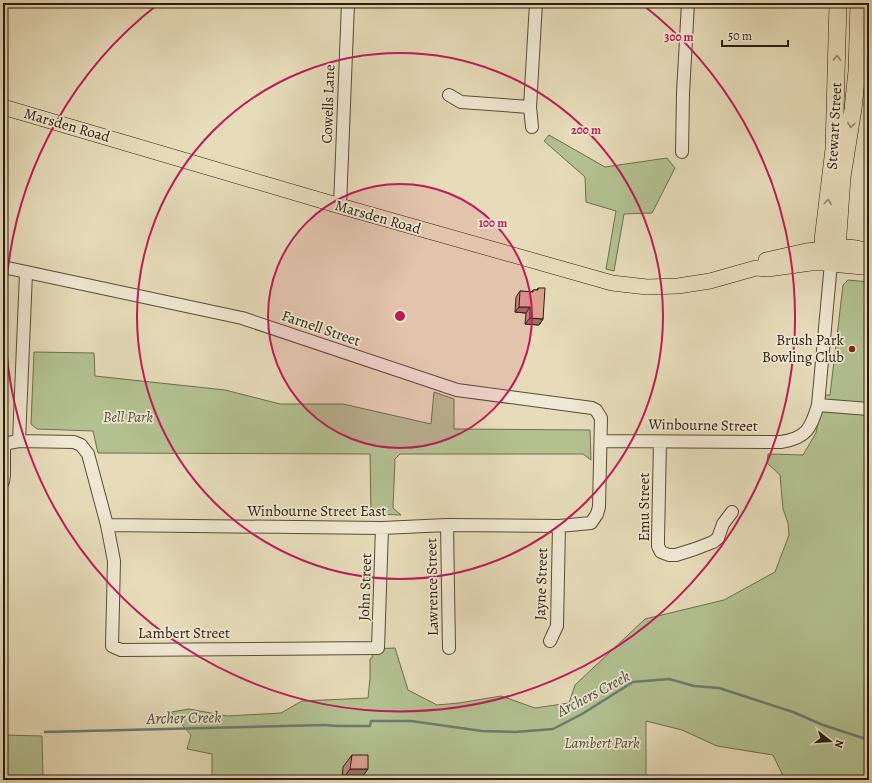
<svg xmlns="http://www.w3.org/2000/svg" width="872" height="783" viewBox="0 0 872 783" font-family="Alegreya,serif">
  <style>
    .green { fill: #b3c191; stroke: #6e6e50 }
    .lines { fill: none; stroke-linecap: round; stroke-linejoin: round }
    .stream { stroke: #6b7b72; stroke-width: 2.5 }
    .minor-casing { stroke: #594c3a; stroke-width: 14 }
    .major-casing { stroke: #2a1c0f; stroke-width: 16 }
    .highway-casing { stroke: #2a1c0f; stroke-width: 18 }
    .minor { stroke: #efe8d2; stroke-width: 12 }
    .major { stroke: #e6dcb9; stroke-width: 15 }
    .highway { stroke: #e6dcb9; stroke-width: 17 }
    .wall { fill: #bd8b7c; stroke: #2a1c0f }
    .shaded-wall { fill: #9a7165; stroke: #2a1c0f }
    .building { fill: #dca290; stroke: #2a1c0f }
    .oneway { stroke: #91866c }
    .ring { fill: none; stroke: #c2185b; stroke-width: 2 }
    .poi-dot { fill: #8f2418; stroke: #efe8d2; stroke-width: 1.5 }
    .labels { text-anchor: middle; stroke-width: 3.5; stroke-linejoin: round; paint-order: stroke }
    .street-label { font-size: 15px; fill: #2a1c0f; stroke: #efe8d2 }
    .poi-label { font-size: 15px; fill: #2a1c0f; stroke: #efe8d2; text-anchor: end }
    .park-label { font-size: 15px; font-style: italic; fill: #534e36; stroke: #efe8d2 }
    .water-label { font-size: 16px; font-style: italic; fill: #4b4b41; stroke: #efe8d2 }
    .centre { fill: #c2185b; stroke: #efe8d2; stroke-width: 2 }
    .ring-label { font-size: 12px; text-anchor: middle; font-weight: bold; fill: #c2185b; stroke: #efe8d2; stroke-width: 3.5; stroke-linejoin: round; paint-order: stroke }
  </style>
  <rect width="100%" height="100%" fill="#e6dcb9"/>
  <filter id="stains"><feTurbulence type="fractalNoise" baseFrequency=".005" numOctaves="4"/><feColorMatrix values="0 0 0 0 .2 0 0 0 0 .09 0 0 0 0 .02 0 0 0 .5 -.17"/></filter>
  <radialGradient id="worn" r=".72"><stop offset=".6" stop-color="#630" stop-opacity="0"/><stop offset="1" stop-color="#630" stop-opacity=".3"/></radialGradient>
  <!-- green -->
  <path class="green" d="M 549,135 L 605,167 L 667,158 L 675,168 L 652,213 L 624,214 L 614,271 L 606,269 L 616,211 L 586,202 L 585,177 L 544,141 Z
    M 848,280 L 869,282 L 869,780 L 785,780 L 773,755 L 717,746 L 682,730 L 646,721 L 646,780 L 200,780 L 212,777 L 212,754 L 187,749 L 191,735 L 171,712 L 189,709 L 227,716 L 281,713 L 302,701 L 368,698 L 370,678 L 370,659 L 372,658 L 373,649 L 395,648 L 408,690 L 437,705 L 459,703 L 501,696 L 535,708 L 569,703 L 575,685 L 645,619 L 724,600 L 775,572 L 789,535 L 788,523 L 783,509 L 780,475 L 767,463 L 768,454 L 803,455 L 816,433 L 824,395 L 830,395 L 843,285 Z
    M 34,352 L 94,353 L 95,376 L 225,390 L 280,404 L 343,404 L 431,424 L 434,392 L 454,399 L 454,429 L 590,430 L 591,460 L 583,454 L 400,454 L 395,459 L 393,508 L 401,515 L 371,514 L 370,454 L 98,453 L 93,431 L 37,429 L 31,424 Z
    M 3,735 L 42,736 L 43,780 L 3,780 Z"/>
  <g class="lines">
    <!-- stream -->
    <path class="stream" d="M 45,732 L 324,725 L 338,726 L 370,726 L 371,721 L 411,721 L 482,731 L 515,732 L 553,729 L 582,714 L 633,682 L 669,679 L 694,686 L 719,688 L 793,712 L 823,725 L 869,740"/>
    <!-- minor casing -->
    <g class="minor-casing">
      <path id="minor" d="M 449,95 L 461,102 L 530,107 L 536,3
        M 530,107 L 532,127
        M 682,152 L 683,93 L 688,3
        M 340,206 L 348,3
        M 3,267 L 242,318 L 457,390 L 592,408 L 596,410 L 601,418 L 599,507 L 597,514 L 591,523 L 559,526 L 447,525 L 382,528 L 107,525 L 88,454 L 81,445 L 74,442 L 19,441 L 3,444
        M 818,405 L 869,409
        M 19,441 L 26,273
        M 601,441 L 781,442 C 807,438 811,428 818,405 L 831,263
        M 660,442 L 658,539 L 658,546 L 661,552 L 669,555 L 676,555 L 695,549 L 713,542 L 718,538 L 723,524 L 732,512
        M 3,482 L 4,475 L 4,444
        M 107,525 L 114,561 L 112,646 L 121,650 L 378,648 L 382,528
        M 447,525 L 449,648
        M 550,641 L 557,626 L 559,526"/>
    </g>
    <!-- major casing -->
    <g class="major-casing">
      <path id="major" d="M 3,107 L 340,206 L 612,283 L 647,287 L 678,286 L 710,281 L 756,268 L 768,269 L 811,263 L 831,263
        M 766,260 L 806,251 L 825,249"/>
    </g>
    <!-- highway casing -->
    <g class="highway-casing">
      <path id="highway" d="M 827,249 C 840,248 859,246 869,254
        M 831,263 L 837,249 L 842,177 L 853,109 L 857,71 L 859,3
        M 831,263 L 825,249 L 823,240 L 834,149 L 838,3
        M 831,263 L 863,266 L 869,265"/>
    </g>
    <!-- minor -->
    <use href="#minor" class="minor"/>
    <!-- major -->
    <use href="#major" class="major"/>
    <!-- highway -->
    <use href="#highway" class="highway"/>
  </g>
  <!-- wall -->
  <path class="wall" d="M 538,288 L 543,319 L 539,325 L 525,324 L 526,313 L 515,312 L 516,297 L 520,291 L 532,292 L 533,290 L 537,290 Z
    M 352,755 L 360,780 L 342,780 L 343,767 Z"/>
  <!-- shaded-wall -->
  <path class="shaded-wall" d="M 519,307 L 530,307 L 526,313 L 515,312 Z
    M 530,318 L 543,319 L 539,325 L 525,324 Z
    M 350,769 L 368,769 L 360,780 L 342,780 Z"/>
  <!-- building -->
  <path class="building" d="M 538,288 L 545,288 L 543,319 L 530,318 L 530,307 L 519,307 L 520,291 L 533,292 L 533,290 L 538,290 Z
    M 352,755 L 368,755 L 368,769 L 350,769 Z"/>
  <!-- one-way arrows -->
  <defs><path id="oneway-chevron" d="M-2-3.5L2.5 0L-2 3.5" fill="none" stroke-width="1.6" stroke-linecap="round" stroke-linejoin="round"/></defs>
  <g class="oneway">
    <use href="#oneway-chevron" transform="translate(837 58) rotate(-88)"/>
    <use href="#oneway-chevron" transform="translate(851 125) rotate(98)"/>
    <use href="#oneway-chevron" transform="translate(828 202) rotate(-82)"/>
  </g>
  <!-- distance rings -->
  <circle cx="400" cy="316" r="132" fill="#c2185b" fill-opacity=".12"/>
  <g class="ring">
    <circle cx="400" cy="316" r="132"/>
    <circle cx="400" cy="316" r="263"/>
    <path d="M643 5A395 395 0 1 1 157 5"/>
  </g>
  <!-- markers -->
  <circle class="poi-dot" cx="852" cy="349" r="4"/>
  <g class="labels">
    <!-- street labels -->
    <g class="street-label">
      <text transform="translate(328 104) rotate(-88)" y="5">Cowells Lane</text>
      <text transform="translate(67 125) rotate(16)" y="5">Marsden Road</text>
      <text transform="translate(834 126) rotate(-87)" y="5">Stewart Street</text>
      <text transform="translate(378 217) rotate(16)" y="5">Marsden Road</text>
      <text transform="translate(321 328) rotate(19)" y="5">Farnell Street</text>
      <text transform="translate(703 425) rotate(1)" y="5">Winbourne Street</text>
      <text transform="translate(644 507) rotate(-90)" y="5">Emu Street</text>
      <text x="317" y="516">Winbourne Street East</text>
      <text transform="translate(541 584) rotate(-88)" y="5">Jayne Street</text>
      <text transform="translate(365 587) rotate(-88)" y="5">John Street</text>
      <text transform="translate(432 587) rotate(-91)" y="5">Lawrence Street</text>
      <text x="184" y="638">Lambert Street</text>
    </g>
    <!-- poi labels -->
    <g class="poi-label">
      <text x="844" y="345">Brush Park<tspan x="844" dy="17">Bowling Club</tspan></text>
    </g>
    <!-- park labels -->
    <g class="park-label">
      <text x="128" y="422">Bell Park</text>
      <text x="602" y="748">Lambert Park</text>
    </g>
    <!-- water labels -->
    <g class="water-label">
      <text transform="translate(593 693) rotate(-28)" y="6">Archers Creek</text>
      <text transform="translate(184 717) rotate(-1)" y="6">Archer Creek</text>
    </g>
  </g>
  <circle cx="400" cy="316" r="6" class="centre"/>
  <g class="ring-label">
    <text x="679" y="41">300 m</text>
    <text x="586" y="134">200 m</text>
    <text x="493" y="227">100 m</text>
  </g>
  <!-- margin -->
  <rect width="872" height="783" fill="none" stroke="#e6dcb9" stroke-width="16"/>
  <rect x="4" y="4" width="864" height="775" fill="none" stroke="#2a1c0f" stroke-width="2"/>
  <rect x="8" y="8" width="856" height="767" fill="none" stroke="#2a1c0f"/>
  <!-- north arrow -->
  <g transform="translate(830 741) rotate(107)" stroke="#efe8d2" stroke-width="3" paint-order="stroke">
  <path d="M0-3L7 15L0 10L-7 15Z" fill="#2a1c0f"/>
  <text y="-6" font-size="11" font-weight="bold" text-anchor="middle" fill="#2a1c0f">N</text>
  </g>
  <!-- scale -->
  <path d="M722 40v6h66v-6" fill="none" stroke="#2a1c0f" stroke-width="2"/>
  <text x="728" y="40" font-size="12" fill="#2a1c0f" stroke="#efe8d2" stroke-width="3" paint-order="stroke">50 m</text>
  <rect width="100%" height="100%" filter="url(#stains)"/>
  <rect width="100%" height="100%" fill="url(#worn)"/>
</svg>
